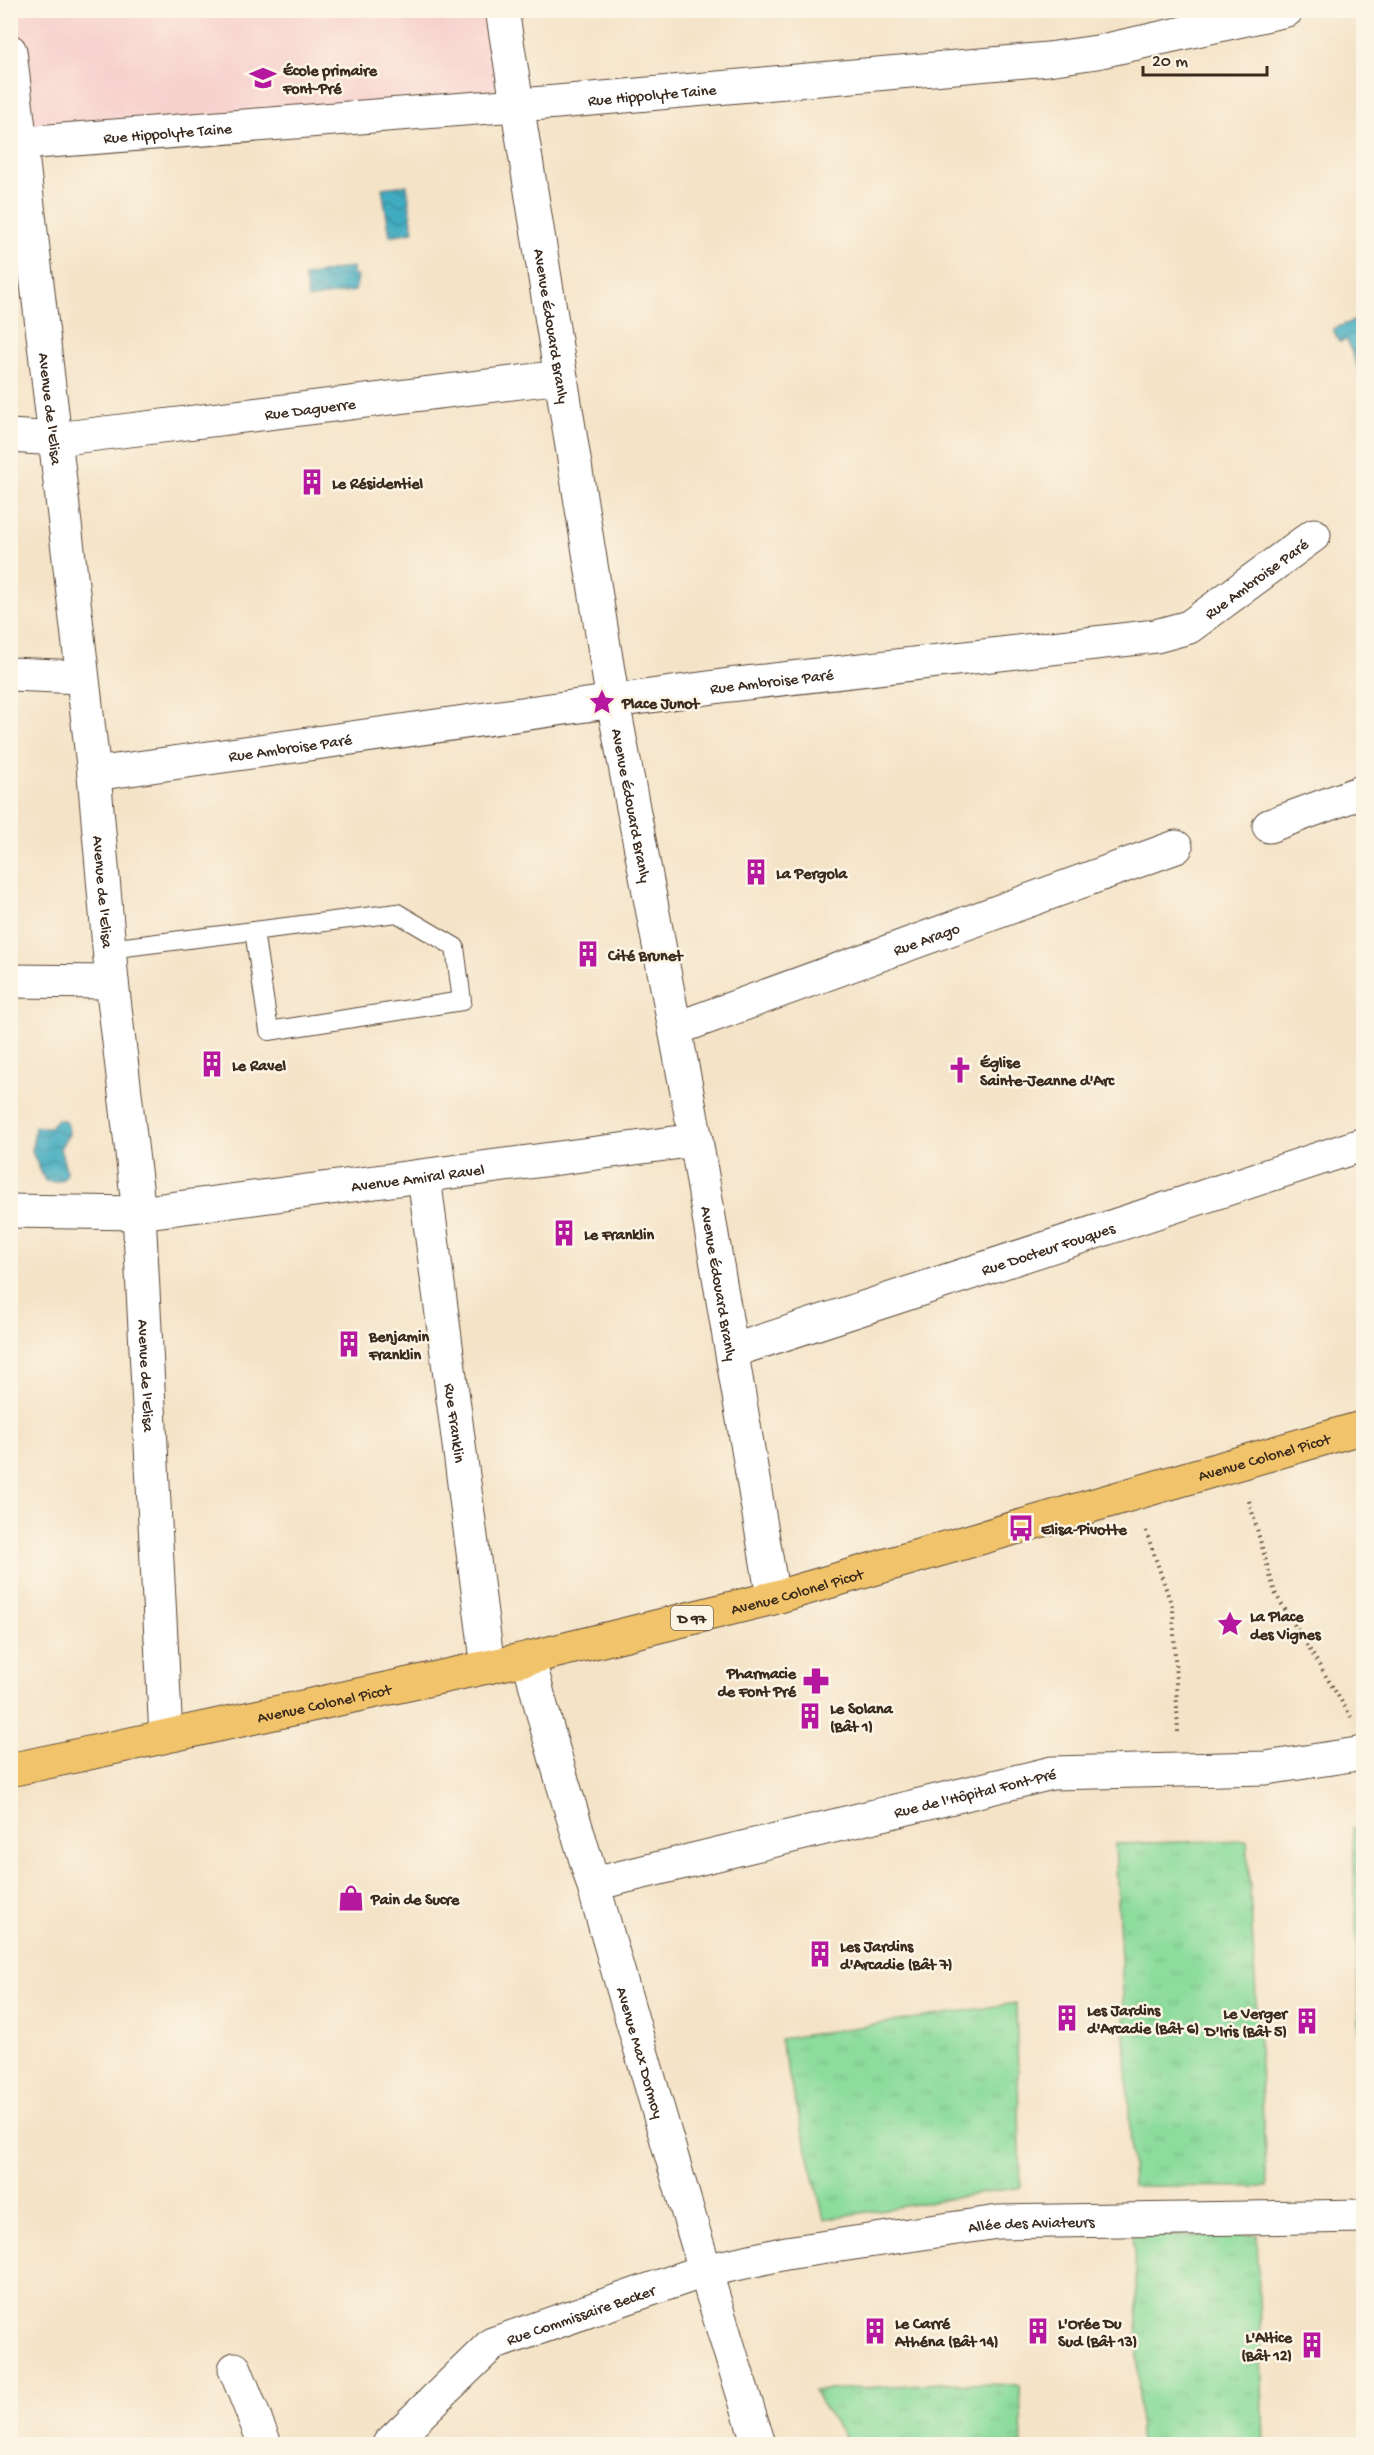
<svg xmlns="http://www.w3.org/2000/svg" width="1374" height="2455" viewBox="0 0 1374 2455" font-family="'Gochi Hand',sans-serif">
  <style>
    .built { fill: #f7d0ce }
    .park { fill: url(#park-tufts); stroke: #64835d; stroke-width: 1.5 }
    .water { fill: url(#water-waves); stroke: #3e6a6f; stroke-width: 1.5 }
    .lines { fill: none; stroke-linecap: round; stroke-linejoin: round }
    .lane-casing { stroke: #574637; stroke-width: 20 }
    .street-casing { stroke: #574637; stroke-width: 35 }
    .primary-casing { stroke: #574637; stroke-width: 35 }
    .path { stroke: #574637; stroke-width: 4; stroke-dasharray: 1.5 4.5; stroke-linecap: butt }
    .lane { stroke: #fff; stroke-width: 18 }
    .street { stroke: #fff; stroke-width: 33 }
    .primary { stroke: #f1c36a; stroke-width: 33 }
    .labels { text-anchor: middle; stroke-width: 5; stroke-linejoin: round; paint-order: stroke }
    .shield { fill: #fcf5e5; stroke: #75675a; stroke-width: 1.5 }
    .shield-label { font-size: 15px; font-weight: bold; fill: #3b2a1e }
    .poi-label { font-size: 16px; font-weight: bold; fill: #3b2a1e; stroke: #fcf5e5; text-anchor: start }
    .street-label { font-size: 16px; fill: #3b2a1e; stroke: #fcf5e5 }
  </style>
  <defs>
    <pattern id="park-tufts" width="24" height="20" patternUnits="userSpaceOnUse" patternTransform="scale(1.5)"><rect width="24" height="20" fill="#8cdc9c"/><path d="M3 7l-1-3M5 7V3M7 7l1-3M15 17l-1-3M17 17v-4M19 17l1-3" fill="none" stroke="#7abd86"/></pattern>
    <pattern id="water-waves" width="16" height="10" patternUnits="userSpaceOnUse" patternTransform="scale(1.5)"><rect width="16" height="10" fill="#41abc0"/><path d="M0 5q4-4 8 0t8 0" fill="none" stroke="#388b9b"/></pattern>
  </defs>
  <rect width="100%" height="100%" fill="#fcf5e5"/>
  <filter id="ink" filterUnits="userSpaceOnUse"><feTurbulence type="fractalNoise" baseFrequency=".0167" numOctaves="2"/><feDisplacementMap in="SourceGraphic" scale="12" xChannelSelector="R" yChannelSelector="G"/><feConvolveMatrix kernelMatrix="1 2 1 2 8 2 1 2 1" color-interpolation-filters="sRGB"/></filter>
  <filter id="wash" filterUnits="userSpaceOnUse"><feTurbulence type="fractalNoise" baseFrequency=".008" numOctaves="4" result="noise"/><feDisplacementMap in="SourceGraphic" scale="24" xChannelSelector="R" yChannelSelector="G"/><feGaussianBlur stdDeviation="1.35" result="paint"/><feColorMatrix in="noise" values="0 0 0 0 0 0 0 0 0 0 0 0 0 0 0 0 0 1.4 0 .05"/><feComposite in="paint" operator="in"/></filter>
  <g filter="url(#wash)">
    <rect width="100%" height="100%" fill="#f4e3c7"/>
    <!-- built -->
    <path class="built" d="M 10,11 L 502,11 L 518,104 L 22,144 L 11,51 Z"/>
    <!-- park -->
    <path class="park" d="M 1363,1823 L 1363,2148 L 1353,1828 Z
      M 1247,1840 L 1267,2187 L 1133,2186 L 1115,1844 Z
      M 1016,2003 L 1021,2187 L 824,2219 L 780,2039 Z
      M 1257,2235 L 1264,2444 L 1140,2444 L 1136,2270 L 1132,2236 Z
      M 941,2383 L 1020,2385 L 1022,2444 L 848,2442 L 813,2391 Z"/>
    <!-- water -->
    <path class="water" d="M 407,185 L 413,232 L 390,236 L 382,188 Z
      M 352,267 L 353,274 L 358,277 L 355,291 L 308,299 L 304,276 Z
      M 1363,317 L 1363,381 L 1347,340 L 1339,342 L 1333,329 Z
      M 56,1120 L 63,1120 L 68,1125 L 69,1134 L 60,1148 C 63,1163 78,1186 45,1181 L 32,1152 L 35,1126 L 49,1128 Z"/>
  </g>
  <g filter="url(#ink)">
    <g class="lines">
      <!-- lane casing -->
      <g class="lane-casing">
        <path id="lane" d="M 109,949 L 397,913 L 455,947 L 462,1001 L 269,1031 L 254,931"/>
      </g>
      <!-- street casing -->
      <g class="street-casing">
        <g id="street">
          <path id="s1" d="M 502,10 L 613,702 L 696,1140 L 773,1598"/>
          <path id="s2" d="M 10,51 L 94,774 L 112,982 L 139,1213 L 166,1736"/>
          <path id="s3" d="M 10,144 L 557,102 L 1048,59 L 1097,52 L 1287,10"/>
          <path id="s4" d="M 10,436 L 56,439 L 561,377"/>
          <path d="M 10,674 L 81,677"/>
          <path id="s5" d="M 94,774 L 729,685 L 1156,636 L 1189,627 L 1314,535"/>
          <path d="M 1269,826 L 1364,791"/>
          <path d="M 10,981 L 112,982"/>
          <path id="s6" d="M 675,1029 L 1176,847"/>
          <path id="s7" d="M 424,1177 L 488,1667"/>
          <path id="s8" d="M 10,1211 L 139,1213 L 696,1140"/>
          <path id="s9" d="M 732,1351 L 1364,1144"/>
          <path id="s10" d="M 529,1658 C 549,1746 579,1832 603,1919 C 654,2095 703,2270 759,2444"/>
          <path id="s11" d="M 594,1884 L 1052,1773 L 1266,1768 L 1364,1753"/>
          <path d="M 235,2369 L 265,2444"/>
          <path id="s12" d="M 389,2444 L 492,2344 L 704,2271 L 786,2253 L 998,2222 L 1364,2216"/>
        </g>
      </g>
      <!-- primary casing -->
      <g class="primary-casing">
        <g id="primary">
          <path id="s13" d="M 10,1770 L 529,1658 L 773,1598 L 1364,1427"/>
        </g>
      </g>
      <!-- path -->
      <path class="path" d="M 1249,1501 L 1275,1593 L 1351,1717
        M 1146,1531 L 1173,1609 L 1178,1732"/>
      <!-- lane -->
      <use href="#lane" class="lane"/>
      <!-- street -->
      <use href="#street" class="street"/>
      <!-- primary -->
      <use href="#primary" class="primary"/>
    </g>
  </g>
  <!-- icons -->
  <defs>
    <g id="school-bare" transform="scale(2.07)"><path d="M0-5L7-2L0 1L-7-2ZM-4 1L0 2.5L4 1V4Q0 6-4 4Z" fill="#b5179e" stroke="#fcf5e5" stroke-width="2.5" paint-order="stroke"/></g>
    <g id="building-bare" transform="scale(2.07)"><path d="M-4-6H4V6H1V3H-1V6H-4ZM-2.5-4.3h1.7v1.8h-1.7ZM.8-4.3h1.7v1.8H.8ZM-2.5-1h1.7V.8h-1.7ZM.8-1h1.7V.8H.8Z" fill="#b5179e" stroke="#fcf5e5" stroke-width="2.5" paint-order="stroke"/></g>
    <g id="sight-bare" transform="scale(2.07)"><path d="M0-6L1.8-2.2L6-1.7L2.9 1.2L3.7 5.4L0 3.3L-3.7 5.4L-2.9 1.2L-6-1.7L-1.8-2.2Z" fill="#b5179e" stroke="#fcf5e5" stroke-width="2.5" paint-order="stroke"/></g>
    <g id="church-bare" transform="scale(2.07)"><path d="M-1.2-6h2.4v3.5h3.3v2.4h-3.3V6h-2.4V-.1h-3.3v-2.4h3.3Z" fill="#b5179e" stroke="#fcf5e5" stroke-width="2.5" paint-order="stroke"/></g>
    <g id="bus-bare" transform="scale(2.07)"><path d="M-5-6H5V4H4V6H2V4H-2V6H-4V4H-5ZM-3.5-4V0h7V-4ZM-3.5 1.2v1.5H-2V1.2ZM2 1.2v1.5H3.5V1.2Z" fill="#b5179e" stroke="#fcf5e5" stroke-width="2.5" paint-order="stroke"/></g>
    <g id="pharmacy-bare" transform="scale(2.07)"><path d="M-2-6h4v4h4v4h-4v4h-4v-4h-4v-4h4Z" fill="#b5179e" stroke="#fcf5e5" stroke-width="2.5" paint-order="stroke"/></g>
    <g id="shop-bare" transform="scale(2.07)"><path d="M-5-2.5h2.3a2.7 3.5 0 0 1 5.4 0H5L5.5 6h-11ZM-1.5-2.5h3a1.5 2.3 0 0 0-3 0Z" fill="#b5179e" stroke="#fcf5e5" stroke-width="2.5" paint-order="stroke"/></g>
  </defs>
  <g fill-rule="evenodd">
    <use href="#school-bare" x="263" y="78"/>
    <use href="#building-bare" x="312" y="482"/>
    <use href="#sight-bare" x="602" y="702"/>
    <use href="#building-bare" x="756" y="872"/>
    <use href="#building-bare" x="588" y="954"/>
    <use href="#building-bare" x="212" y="1064"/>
    <use href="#church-bare" x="960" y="1070"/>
    <use href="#building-bare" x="564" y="1233"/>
    <use href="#building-bare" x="349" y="1344"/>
    <use href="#bus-bare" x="1021" y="1528"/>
    <use href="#sight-bare" x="1230" y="1624"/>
    <use href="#pharmacy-bare" x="816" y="1681"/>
    <use href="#building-bare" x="810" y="1716"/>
    <use href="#shop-bare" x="351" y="1898"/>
    <use href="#building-bare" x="820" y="1954"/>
    <use href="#building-bare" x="1067" y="2018"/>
    <use href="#building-bare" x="1307" y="2021"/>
    <use href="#building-bare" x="875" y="2331"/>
    <use href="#building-bare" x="1038" y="2331"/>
    <use href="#building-bare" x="1312" y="2345"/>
  </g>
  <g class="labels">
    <!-- shield labels -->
    <rect class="shield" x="671" y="1606" width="42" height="24" rx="4.5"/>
    <g class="shield-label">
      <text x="692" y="1623">D 97</text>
    </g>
    <!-- poi labels -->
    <g class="poi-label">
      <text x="283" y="75">École primaire<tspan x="283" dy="18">Font-Pré</tspan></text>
      <text x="332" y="488">Le Résidentiel</text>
      <text x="622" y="708">Place Junot</text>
      <text x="776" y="878">La Pergola</text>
      <text x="608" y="960">Cité Brunet</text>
      <text x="980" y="1067">Église<tspan x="980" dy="18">Sainte-Jeanne d'Arc</tspan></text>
      <text x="232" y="1070">Le Ravel</text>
      <text x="584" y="1239">Le Franklin</text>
      <text x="369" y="1341">Benjamin<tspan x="369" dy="18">Franklin</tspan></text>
      <text x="1041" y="1534">Elisa-Pivotte</text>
      <text x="1250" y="1621">La Place<tspan x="1250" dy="18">des Vignes</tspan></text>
      <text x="796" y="1678" text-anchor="end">Pharmacie<tspan x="796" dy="18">de Font Pré</tspan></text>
      <text x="830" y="1713">Le Solana<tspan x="830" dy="18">(Bât 1)</tspan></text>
      <text x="371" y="1904">Pain de Sucre</text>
      <text x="840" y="1951">Les Jardins<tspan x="840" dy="18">d'Arcadie (Bât 7)</tspan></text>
      <text x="1087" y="2015">Les Jardins<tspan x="1087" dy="18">d'Arcadie (Bât 6)</tspan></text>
      <text x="1287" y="2018" text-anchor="end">Le Verger<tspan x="1287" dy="18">D'Iris (Bât 5)</tspan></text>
      <text x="895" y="2328">Le Carré<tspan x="895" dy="18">Athéna (Bât 14)</tspan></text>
      <text x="1058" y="2328">L'Orée Du<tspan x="1058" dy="18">Sud (Bât 13)</tspan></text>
      <text x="1292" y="2342" text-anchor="end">L'Altice<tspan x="1292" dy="18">(Bât 12)</tspan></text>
    </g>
    <!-- street labels -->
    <g class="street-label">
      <text dy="6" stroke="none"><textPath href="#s3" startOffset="644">Rue Hippolyte Taine</textPath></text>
      <text dy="6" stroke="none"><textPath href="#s3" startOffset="158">Rue Hippolyte Taine</textPath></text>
      <text dy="6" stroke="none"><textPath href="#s1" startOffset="320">Avenue Édouard Branly</textPath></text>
      <text dy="6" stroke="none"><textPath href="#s4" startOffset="302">Rue Daguerre</textPath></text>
      <text dy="6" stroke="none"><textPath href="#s2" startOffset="360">Avenue de l'Elisa</textPath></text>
      <text dy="6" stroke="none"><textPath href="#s5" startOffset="1188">Rue Ambroise Paré</textPath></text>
      <text dy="6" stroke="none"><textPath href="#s5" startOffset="684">Rue Ambroise Paré</textPath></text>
      <text dy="6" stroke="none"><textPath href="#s5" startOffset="198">Rue Ambroise Paré</textPath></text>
      <text dy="6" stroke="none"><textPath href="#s1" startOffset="806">Avenue Édouard Branly</textPath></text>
      <text dy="6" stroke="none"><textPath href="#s2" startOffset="846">Avenue de l'Elisa</textPath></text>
      <text dy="6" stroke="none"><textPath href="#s6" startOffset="267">Rue Arago</textPath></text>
      <text dy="6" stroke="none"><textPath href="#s8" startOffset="410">Avenue Amiral Ravel</textPath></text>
      <text dy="6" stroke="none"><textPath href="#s9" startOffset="332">Rue Docteur Fouques</textPath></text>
      <text dy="6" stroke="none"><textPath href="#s1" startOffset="1292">Avenue Édouard Branly</textPath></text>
      <text dy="6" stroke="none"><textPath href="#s2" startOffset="1332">Avenue de l'Elisa</textPath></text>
      <text dy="6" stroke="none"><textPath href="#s7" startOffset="248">Rue Franklin</textPath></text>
      <text dy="6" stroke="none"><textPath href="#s13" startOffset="1293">Avenue Colonel Picot</textPath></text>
      <text dy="6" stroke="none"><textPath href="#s13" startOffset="807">Avenue Colonel Picot</textPath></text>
      <text dy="6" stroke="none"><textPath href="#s13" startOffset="321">Avenue Colonel Picot</textPath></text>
      <text dy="6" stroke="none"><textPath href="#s11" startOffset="392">Rue de l'Hôpital Font-Pré</textPath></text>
      <text dy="6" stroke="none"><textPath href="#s10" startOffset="410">Avenue Max Dormoy</textPath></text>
      <text dy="6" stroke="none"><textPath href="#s12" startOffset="699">Allée des Aviateurs</textPath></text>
      <text dy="6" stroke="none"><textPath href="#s12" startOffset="237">Rue Commissaire Becker</textPath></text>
    </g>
  </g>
  <!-- margin -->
  <rect width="1374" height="2455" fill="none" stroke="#fcf5e5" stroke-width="36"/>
  <!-- scale -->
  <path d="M1143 66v9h124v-9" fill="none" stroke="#3b2a1e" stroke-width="3"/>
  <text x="1152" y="66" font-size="18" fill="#3b2a1e" stroke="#fcf5e5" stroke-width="4.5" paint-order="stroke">20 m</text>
</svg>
